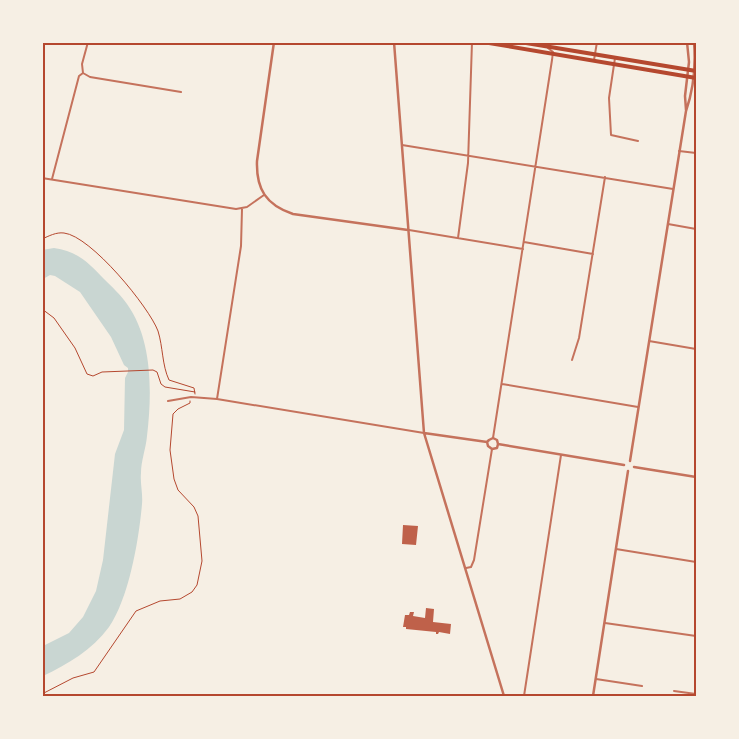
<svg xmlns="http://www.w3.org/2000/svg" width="739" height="739" viewBox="0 0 739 739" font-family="'DM Sans',sans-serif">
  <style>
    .water { fill: #c9d6d2 }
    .building { fill: #bf614a }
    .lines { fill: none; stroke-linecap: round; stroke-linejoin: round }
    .path { stroke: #b5482f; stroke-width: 1 }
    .minor { stroke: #c5725c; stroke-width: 2 }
    .tertiary { stroke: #c5725c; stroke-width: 2.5 }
    .trunk { stroke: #b5482f; stroke-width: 4 }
    .neatline { fill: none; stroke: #b5482f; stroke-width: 2 }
  </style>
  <rect width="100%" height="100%" fill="#f6efe4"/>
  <!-- water -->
  <path class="water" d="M 54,248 C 77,251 89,263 104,279 C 112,287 121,295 127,304 C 153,340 152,394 147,436 C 146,448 141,461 141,473 C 140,483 143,494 142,504 C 139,539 129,598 109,627 C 92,650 68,664 43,676 L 43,646 L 69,633 L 83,617 L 96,591 L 103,560 L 115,454 L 124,430 L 125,378 L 128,372 L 128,368 L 124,365 L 111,337 L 80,292 L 55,276 L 50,275 L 43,279 L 42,250 Z"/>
  <!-- building -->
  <path class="building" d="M 403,525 L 418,526 L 416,545 L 402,544 Z
    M 426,608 L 434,609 L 433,622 L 451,624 L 450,634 L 439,632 L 438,634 L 436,634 L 436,632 L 406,629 L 406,627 L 403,627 L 405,615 L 409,615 L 410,612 L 414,612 L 413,616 L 425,618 Z"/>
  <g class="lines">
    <!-- path -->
    <path class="path" d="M 42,239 C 49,236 56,232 64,233 C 91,236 149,307 158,331 C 163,347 162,365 169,380 L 194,388 L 195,394
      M 42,309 L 54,318 L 75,348 L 87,374 L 93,376 L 102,372 L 153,370 L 157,372 L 161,384 L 165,387 L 195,392
      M 42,694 L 73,678 L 94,672 L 136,611 L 160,601 L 180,599 L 192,592 L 197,585 L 202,561 L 198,516 L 194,507 L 178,490 L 174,479 L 170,450 L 173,414 L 178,409 L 190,403 L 190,401"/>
    <!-- minor -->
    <path class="minor" d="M 615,58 L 609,98 L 611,135 L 638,141
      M 594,60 L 597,42
      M 83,73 L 90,77 L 181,92
      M 402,145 L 673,189
      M 679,151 L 696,153
      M 42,178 L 236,209 L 247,207 L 264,195
      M 52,179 L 79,76 L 83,73 L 82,64 L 88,42
      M 668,224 L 696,229
      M 409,230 L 523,249
      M 458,238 L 468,163 L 472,42
      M 524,242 L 593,254
      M 649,341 L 696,349
      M 572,360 L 579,338 L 605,177
      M 502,384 L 638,407
      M 217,399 L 241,246 L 242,209
      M 168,401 L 191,397 L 217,399 L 424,433
      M 493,438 L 552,60 L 553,52 L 548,48
      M 616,549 L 696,562
      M 466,568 L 471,567 L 474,560 L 492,449
      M 605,623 L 696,636
      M 596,679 L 642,686
      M 674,691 L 696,694
      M 524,696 L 561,455"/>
    <!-- tertiary -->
    <path class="tertiary" d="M 274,42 L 257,161 C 256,189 266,205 293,214 L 408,230
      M 394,42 L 424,433 L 504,696
      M 686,110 L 685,96 L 689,62 L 687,42
      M 424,433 L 487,442
      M 487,442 L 488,446 L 492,449 L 497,448 L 498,444
      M 487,442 L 489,440 L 493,438 L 497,440 L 498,444
      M 498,444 L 624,465
      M 630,461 L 686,111 C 694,88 696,67 694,42
      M 634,467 L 696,477
      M 593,696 L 628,471"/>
    <!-- trunk -->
    <path class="trunk" d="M 483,42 L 696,78
      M 520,42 L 696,71"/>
  </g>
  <!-- border -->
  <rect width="739" height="739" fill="none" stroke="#f6efe4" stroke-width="88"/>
  <rect x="44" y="44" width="651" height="651" class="neatline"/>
</svg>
